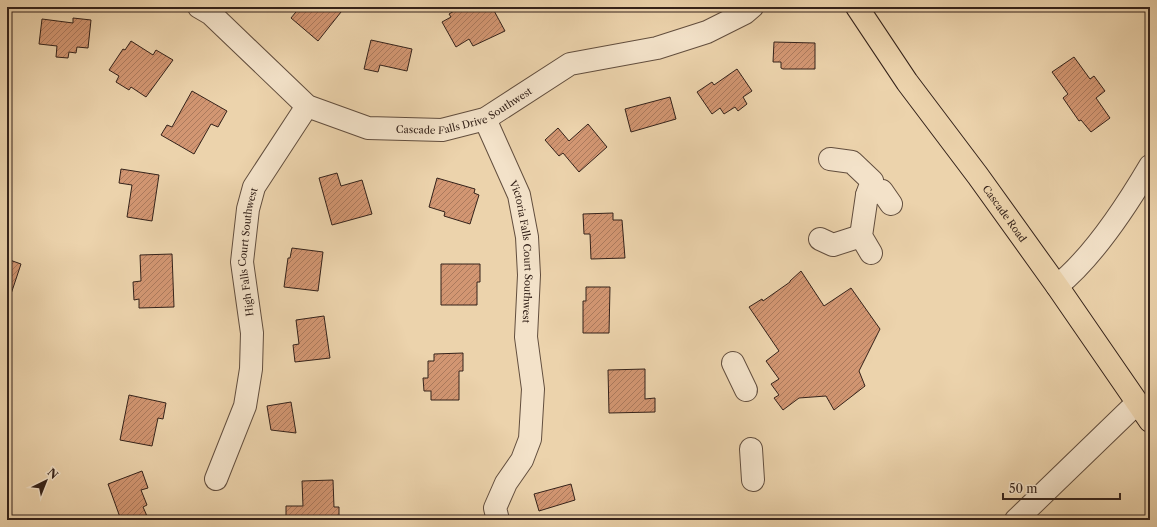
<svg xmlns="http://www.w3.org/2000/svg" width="1157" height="527" viewBox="0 0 1157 527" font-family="'Libre Caslon Text',serif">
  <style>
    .building { fill: url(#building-hatch); stroke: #34221a }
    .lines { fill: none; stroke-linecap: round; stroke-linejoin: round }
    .minor-casing { stroke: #624e3e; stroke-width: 24 }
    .major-casing { stroke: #34221a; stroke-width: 24 }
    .minor { stroke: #f3e2c9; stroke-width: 22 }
    .major { stroke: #ecd3ac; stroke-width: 22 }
    .labels { text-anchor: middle; stroke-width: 3; stroke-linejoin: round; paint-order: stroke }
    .street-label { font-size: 10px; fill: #34221a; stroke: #f3e2c9 }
  </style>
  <defs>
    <pattern id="building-hatch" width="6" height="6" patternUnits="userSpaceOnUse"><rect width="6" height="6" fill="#d29672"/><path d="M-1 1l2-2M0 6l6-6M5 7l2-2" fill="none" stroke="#ab7a5d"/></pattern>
  </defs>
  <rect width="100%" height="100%" fill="#ecd3ac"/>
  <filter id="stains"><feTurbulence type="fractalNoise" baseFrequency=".005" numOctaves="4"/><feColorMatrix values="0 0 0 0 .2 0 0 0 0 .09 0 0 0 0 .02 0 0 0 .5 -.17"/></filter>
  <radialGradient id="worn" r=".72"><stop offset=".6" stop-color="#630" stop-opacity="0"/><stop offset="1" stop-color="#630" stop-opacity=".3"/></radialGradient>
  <!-- building -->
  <path class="building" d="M 300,7 L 345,7 L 318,41 L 291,18 Z
    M 461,7 L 492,7 L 505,31 L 473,46 L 469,39 L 456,47 L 442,22 L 451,17 L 449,14 Z
    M 73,18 L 91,20 L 88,48 L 77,47 L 76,53 L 69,52 L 68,58 L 56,57 L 57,46 L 39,44 L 42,19 L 73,23 Z
    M 371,40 L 412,49 L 407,71 L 380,65 L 378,72 L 364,69 Z
    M 131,41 L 153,55 L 156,50 L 173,60 L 146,97 L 131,87 L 129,90 L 116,82 L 119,76 L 109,70 L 123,49 L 125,50 Z
    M 774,42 L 815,43 L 815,69 L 783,69 L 781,68 L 781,62 L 773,62 Z
    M 1074,57 L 1090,79 L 1094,76 L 1105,91 L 1096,98 L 1110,118 L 1091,132 L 1081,120 L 1079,121 L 1063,98 L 1068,94 L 1052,72 Z
    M 737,69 L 752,91 L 743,97 L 747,104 L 738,111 L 735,107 L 724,114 L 720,108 L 712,114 L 697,92 L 712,82 L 714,85 Z
    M 192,91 L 227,111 L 218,127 L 211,124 L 194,154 L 161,135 L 167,125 L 172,127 Z
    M 670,97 L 676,119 L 631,132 L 625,109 Z
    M 588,124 L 607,147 L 579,172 L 563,153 L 559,156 L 545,140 L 558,128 L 569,141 Z
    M 121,169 L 159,175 L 152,221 L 127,217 L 132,185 L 119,183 Z
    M 337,173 L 341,186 L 362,180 L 372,214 L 332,225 L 319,178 Z
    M 437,178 L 475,189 L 474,193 L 479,195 L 470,224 L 444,216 L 445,212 L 429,207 Z
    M 613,213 L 613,220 L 622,220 L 625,258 L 591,259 L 590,234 L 584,234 L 583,214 Z
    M 292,248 L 323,252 L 318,291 L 284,287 L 288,258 L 290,258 Z
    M 172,254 L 174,307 L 139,308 L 139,299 L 134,300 L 133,282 L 141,281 L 140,255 Z
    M 7,259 L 21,264 L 9,300 L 7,299 Z
    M 441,264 L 480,264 L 480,282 L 477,282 L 477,305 L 441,305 Z
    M 801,271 L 824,306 L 851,288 L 880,329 L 859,371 L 865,386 L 834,410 L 826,396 L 799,398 L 783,410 L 774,398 L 779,395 L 771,384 L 779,379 L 766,361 L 779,351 L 749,307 L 762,299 L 763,301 L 790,282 L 790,281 Z
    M 586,287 L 610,287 L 609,333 L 583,333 L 583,301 L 586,301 Z
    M 324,316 L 330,358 L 295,362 L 293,345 L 299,344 L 296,320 Z
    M 463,353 L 463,371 L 459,371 L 459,400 L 431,400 L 431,391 L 424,391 L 423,378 L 428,378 L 428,361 L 434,361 L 434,354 Z
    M 645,369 L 645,399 L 655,398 L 655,412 L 609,413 L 608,370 Z
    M 129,395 L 166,403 L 163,419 L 158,418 L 152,446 L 120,440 Z
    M 291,402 L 296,433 L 271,430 L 267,406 Z
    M 142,471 L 148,488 L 141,490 L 147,505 L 143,507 L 147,516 L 137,520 L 121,520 L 108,484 Z
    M 333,480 L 334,507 L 339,507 L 339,520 L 286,520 L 286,506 L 303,506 L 302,481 Z
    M 571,484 L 575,500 L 539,511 L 534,494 Z"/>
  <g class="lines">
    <!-- minor casing -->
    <g class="minor-casing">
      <g id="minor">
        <path id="s1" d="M 199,7 L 211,14 L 307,106 L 368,128 L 442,130 L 485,119 L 570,64 L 657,48 L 707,32 L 745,13 L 752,7"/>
        <path id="s2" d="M 485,119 L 519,195 L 527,237 L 529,275 L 526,337 L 533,389 L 530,439 L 522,460 L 506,483 L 495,508 L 498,520"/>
        <path d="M 830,159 L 852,162 L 872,181 L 867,195 L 861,236 L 871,253"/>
        <path d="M 867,195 L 882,191 L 891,204"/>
        <path d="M 820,239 L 833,245 L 861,236"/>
        <path d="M 1057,286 C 1092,258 1127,205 1150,166"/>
        <path d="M 733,363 L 746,390"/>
        <path d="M 751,449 L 753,480"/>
        <path id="s3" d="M 216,479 L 245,406 L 251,369 L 252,333 L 242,262 L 248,209 L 254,187 L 307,106"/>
        <path d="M 1016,520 L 1137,403"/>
      </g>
    </g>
    <!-- major casing -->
    <g class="major-casing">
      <g id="major">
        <path id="s4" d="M 857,7 L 907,82 L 978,176 L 1057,286 L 1150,421"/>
      </g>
    </g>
    <!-- minor -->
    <use href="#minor" class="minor"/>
    <!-- major -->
    <use href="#major" class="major"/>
  </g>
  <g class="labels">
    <!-- street labels -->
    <g class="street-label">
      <text dy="4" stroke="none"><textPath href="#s1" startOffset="312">Cascade Falls Drive Southwest</textPath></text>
      <text dy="4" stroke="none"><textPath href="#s4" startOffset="254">Cascade Road</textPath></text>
      <text dy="4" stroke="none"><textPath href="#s3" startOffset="234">High Falls Court Southwest</textPath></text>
      <text dy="4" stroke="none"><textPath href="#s2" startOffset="140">Victoria Falls Court Southwest</textPath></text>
    </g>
  </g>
  <!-- margin -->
  <rect width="1157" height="527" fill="none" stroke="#ecd3ac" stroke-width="24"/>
  <rect x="8" y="8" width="1141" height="511" fill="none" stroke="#34221a" stroke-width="2"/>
  <rect x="12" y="12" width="1133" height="503" fill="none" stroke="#34221a"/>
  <!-- north arrow -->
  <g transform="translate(46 481) rotate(43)" stroke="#f3e2c9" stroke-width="3" paint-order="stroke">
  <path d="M0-3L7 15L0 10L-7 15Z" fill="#34221a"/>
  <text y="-6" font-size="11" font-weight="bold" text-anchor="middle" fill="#34221a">N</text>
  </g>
  <!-- scale -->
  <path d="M1003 493v6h117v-6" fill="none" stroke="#34221a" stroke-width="2"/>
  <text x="1009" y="493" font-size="12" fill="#34221a" stroke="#f3e2c9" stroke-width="3" paint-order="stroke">50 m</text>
  <rect width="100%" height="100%" filter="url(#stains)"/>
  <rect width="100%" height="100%" fill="url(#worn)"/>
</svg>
